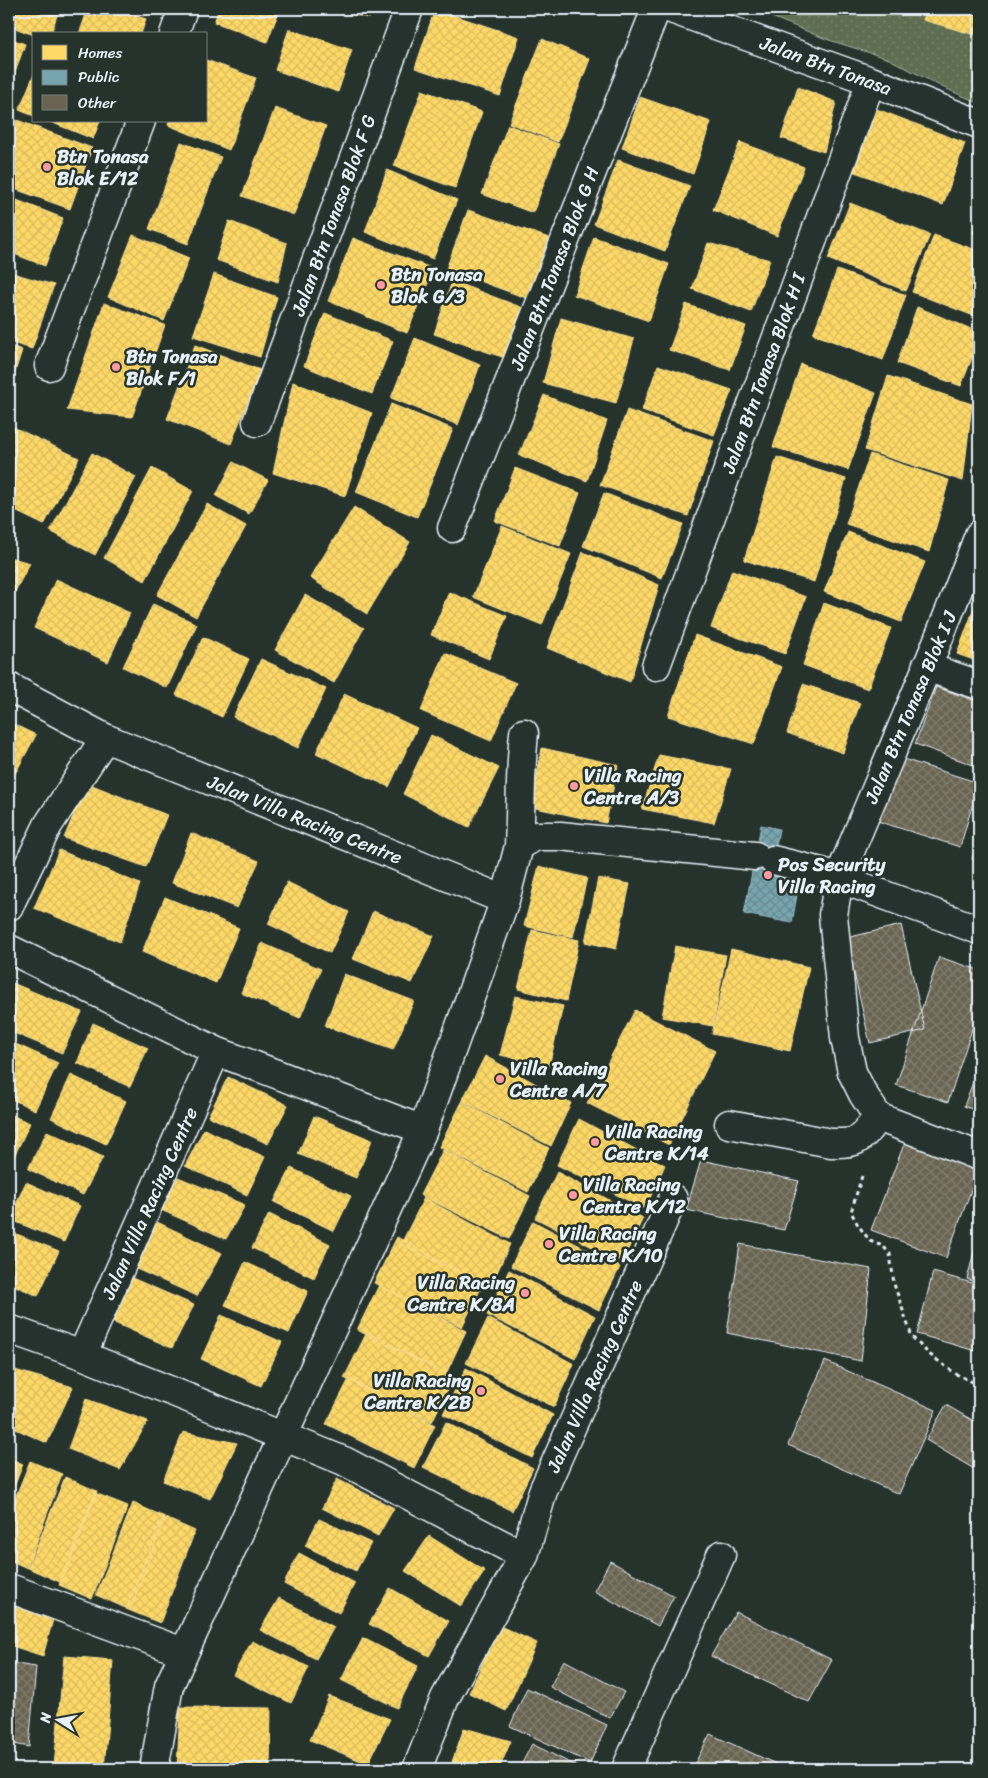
<svg xmlns="http://www.w3.org/2000/svg" width="988" height="1778" viewBox="0 0 988 1778" font-family="Sriracha,sans-serif">
  <style>
    .grass { fill: url(#grass-dots); stroke: #a3b0a4 }
    .homes { fill: url(#homes-cross-hatch); stroke: #f8e092 }
    .public { fill: url(#public-cross-hatch); stroke: #98bcc5 }
    .building { fill: url(#building-cross-hatch); stroke: #e8f1f8 }
    .lines { fill: none; stroke-linecap: round; stroke-linejoin: round }
    .minor-casing { stroke: #e8f1f8; stroke-width: 31 }
    .path { stroke: #e8f1f8; stroke-width: 3; stroke-dasharray: 4 4; stroke-linecap: butt }
    .minor { stroke: #26332d; stroke-width: 28 }
    .poi-dot { fill: #ff9aa2; stroke: #26332d; stroke-width: 2 }
    .labels { text-anchor: middle; stroke-width: 5; stroke-linejoin: round; paint-order: stroke }
    .street-label { font-size: 19px; fill: #e8f1f8; stroke: #26332d }
    .poi-label { font-size: 19px; font-weight: bold; fill: #e8f1f8; stroke: #26332d; text-anchor: start }
  </style>
  <defs>
    <pattern id="grass-dots" width="8" height="8" patternUnits="userSpaceOnUse" patternTransform="scale(1.25)"><rect width="8" height="8" fill="#5e6e51"/><path d="M2 2h.1M6 6h.1" fill="none" stroke="#75836b" stroke-width="1.8" stroke-linecap="round"/></pattern>
    <pattern id="homes-cross-hatch" width="8" height="8" patternUnits="userSpaceOnUse" patternTransform="scale(1.25)"><rect width="8" height="8" fill="#ffd966"/><path d="M0 0l8 8M0 8l8-8" fill="none" stroke="#dabc60"/></pattern>
    <pattern id="public-cross-hatch" width="8" height="8" patternUnits="userSpaceOnUse" patternTransform="scale(1.25)"><rect width="8" height="8" fill="#76a5af"/><path d="M0 0l8 8M0 8l8-8" fill="none" stroke="#688991"/></pattern>
    <pattern id="building-cross-hatch" width="8" height="8" patternUnits="userSpaceOnUse" patternTransform="scale(1.25)"><rect width="8" height="8" fill="#6a6552"/><path d="M0 0l8 8M0 8l8-8" fill="none" stroke="#7f7c6c"/></pattern>
  </defs>
  <rect width="100%" height="100%" fill="#26332d"/>
  <filter id="ink" filterUnits="userSpaceOnUse"><feTurbulence type="fractalNoise" baseFrequency=".02" numOctaves="2"/><feDisplacementMap in="SourceGraphic" scale="10" xChannelSelector="R" yChannelSelector="G"/><feConvolveMatrix kernelMatrix="1 2 1 2 8 2 1 2 1" color-interpolation-filters="sRGB"/></filter>
  <g filter="url(#ink)">
    <!-- grass -->
    <path class="grass" d="M 752,9 L 979,9 L 979,103 L 942,87 L 889,59 L 826,39 Z"/>
    <!-- homes -->
    <path class="homes" d="M 9,9 L 59,9 L 51,34 L 34,35 L 9,26 Z
      M 88,9 L 117,9 L 146,19 L 141,34 L 79,34 Z
      M 219,9 L 280,9 L 267,42 L 214,22 Z
      M 329,9 L 372,9 L 369,18 Z
      M 435,9 L 519,37 L 500,96 L 415,68 Z
      M 926,9 L 979,9 L 979,36 L 923,20 Z
      M 289,29 L 352,50 L 338,92 L 275,70 Z
      M 9,38 L 25,44 L 9,90 Z
      M 542,39 L 590,59 L 558,142 L 509,123 Z
      M 206,60 L 256,78 L 229,150 L 168,125 L 169,121 L 206,121 Z
      M 34,74 L 34,116 L 19,110 Z
      M 798,87 L 836,102 L 824,152 L 781,138 Z
      M 422,90 L 482,112 L 455,188 L 394,166 Z
      M 640,97 L 711,122 L 693,174 L 622,148 Z
      M 869,106 L 965,143 L 943,205 L 847,169 Z
      M 275,108 L 326,126 L 294,215 L 242,196 Z
      M 17,120 L 92,148 L 70,209 L 9,187 L 9,142 Z
      M 48,121 L 100,121 L 93,139 Z
      M 508,125 L 559,144 L 533,213 L 482,194 Z
      M 181,142 L 221,157 L 188,244 L 149,229 Z
      M 740,142 L 804,167 L 777,236 L 713,210 Z
      M 618,160 L 690,186 L 665,251 L 594,224 Z
      M 387,170 L 457,200 L 433,259 L 365,232 Z
      M 9,197 L 63,218 L 45,266 L 9,252 Z
      M 850,203 L 930,235 L 906,291 L 828,259 Z
      M 468,210 L 549,238 L 526,298 L 446,269 Z
      M 979,210 L 979,234 L 973,233 Z
      M 229,221 L 287,243 L 278,282 L 216,260 Z
      M 133,235 L 189,258 L 164,321 L 108,297 Z
      M 934,235 L 979,251 L 979,318 L 912,292 Z
      M 594,237 L 669,264 L 649,321 L 574,295 Z
      M 353,238 L 434,269 L 407,333 L 328,301 Z
      M 708,243 L 770,260 L 751,312 L 692,289 Z
      M 837,270 L 906,295 L 883,360 L 813,334 Z
      M 9,272 L 54,285 L 32,349 L 9,342 Z
      M 214,274 L 277,297 L 260,357 L 193,336 Z
      M 452,281 L 526,309 L 508,359 L 434,334 Z
      M 104,303 L 165,325 L 132,417 L 67,410 Z
      M 686,304 L 746,326 L 730,370 L 669,350 Z
      M 917,307 L 979,332 L 979,340 L 961,386 L 897,363 Z
      M 325,313 L 393,341 L 372,394 L 304,366 Z
      M 561,318 L 634,339 L 616,403 L 543,383 Z
      M 415,338 L 480,365 L 458,425 L 391,398 Z
      M 9,345 L 22,350 L 9,391 Z
      M 195,345 L 260,370 L 231,444 L 167,419 Z
      M 801,364 L 876,393 L 848,470 L 773,447 Z
      M 658,365 L 732,390 L 714,435 L 642,410 Z
      M 888,376 L 972,404 L 963,481 L 865,450 Z
      M 293,382 L 372,413 L 345,496 L 273,473 Z
      M 544,395 L 607,421 L 587,481 L 519,455 Z
      M 391,404 L 453,429 L 417,517 L 356,492 Z
      M 627,410 L 714,441 L 688,516 L 600,485 Z
      M 11,426 L 79,458 L 44,525 L 9,508 L 9,432 Z
      M 92,453 L 136,477 L 95,555 L 50,531 Z
      M 870,454 L 949,480 L 929,552 L 846,524 Z
      M 777,457 L 846,479 L 814,582 L 744,560 Z
      M 233,462 L 268,480 L 249,514 L 216,496 Z
      M 152,468 L 193,491 L 145,581 L 104,558 Z
      M 515,468 L 580,493 L 560,546 L 495,521 Z
      M 604,493 L 683,524 L 662,578 L 583,546 Z
      M 207,504 L 246,526 L 196,617 L 157,595 Z
      M 354,507 L 410,542 L 367,614 L 310,578 Z
      M 502,526 L 571,554 L 542,625 L 473,597 Z
      M 848,532 L 925,562 L 901,622 L 824,592 Z
      M 583,552 L 659,585 L 630,682 L 547,648 Z
      M 9,557 L 30,563 L 9,603 Z
      M 732,570 L 806,597 L 785,654 L 711,628 Z
      M 56,579 L 130,613 L 108,662 L 34,628 Z
      M 449,592 L 507,616 L 489,659 L 431,635 Z
      M 305,595 L 364,628 L 334,683 L 275,650 Z
      M 979,595 L 979,662 L 957,654 Z
      M 824,603 L 891,628 L 868,689 L 803,665 Z
      M 153,604 L 197,624 L 167,688 L 123,667 Z
      M 695,635 L 782,667 L 754,744 L 668,716 Z
      M 203,637 L 249,659 L 222,717 L 176,695 Z
      M 445,653 L 516,683 L 491,741 L 421,711 Z
      M 261,659 L 326,689 L 298,748 L 233,717 Z
      M 803,684 L 860,703 L 843,753 L 787,733 Z
      M 344,694 L 417,728 L 389,787 L 316,753 Z
      M 9,722 L 36,735 L 9,785 Z
      M 431,735 L 499,768 L 469,827 L 403,794 Z
      M 542,748 L 618,765 L 606,823 L 531,807 Z
      M 659,755 L 731,769 L 714,823 L 642,809 Z
      M 87,783 L 167,815 L 146,867 L 64,838 Z
      M 191,833 L 259,861 L 237,908 L 172,883 Z
      M 59,850 L 140,884 L 120,942 L 34,908 Z
      M 539,866 L 587,878 L 573,937 L 524,926 Z
      M 598,878 L 630,884 L 616,949 L 585,942 Z
      M 287,882 L 349,912 L 330,953 L 268,924 Z
      M 165,897 L 239,928 L 216,983 L 142,952 Z
      M 373,911 L 434,936 L 412,983 L 353,959 Z
      M 532,930 L 579,940 L 566,1001 L 518,989 Z
      M 262,943 L 321,969 L 300,1018 L 241,993 Z
      M 675,946 L 726,955 L 713,1026 L 662,1017 Z
      M 731,949 L 809,967 L 790,1051 L 712,1034 Z
      M 344,974 L 414,1001 L 393,1050 L 325,1026 Z
      M 10,982 L 82,1012 L 62,1053 L 9,1031 Z
      M 515,996 L 563,1006 L 549,1066 L 500,1055 Z
      M 635,1010 L 715,1051 L 669,1145 L 587,1103 Z
      M 93,1023 L 148,1048 L 130,1087 L 77,1063 Z
      M 9,1041 L 58,1063 L 35,1110 L 9,1098 Z
      M 485,1056 L 571,1103 L 551,1146 L 462,1101 Z
      M 71,1075 L 126,1101 L 106,1144 L 51,1118 Z
      M 228,1077 L 288,1105 L 268,1144 L 208,1116 Z
      M 462,1102 L 549,1148 L 528,1192 L 439,1147 Z
      M 9,1114 L 30,1123 L 10,1165 L 9,1164 Z
      M 314,1116 L 372,1140 L 356,1178 L 298,1154 Z
      M 579,1119 L 665,1165 L 645,1209 L 557,1165 Z
      M 204,1129 L 265,1157 L 247,1195 L 185,1166 Z
      M 47,1131 L 103,1157 L 83,1195 L 28,1169 Z
      M 443,1150 L 530,1196 L 509,1239 L 420,1195 Z
      M 291,1168 L 351,1196 L 334,1231 L 274,1202 Z
      M 557,1172 L 643,1218 L 622,1262 L 535,1218 Z
      M 178,1177 L 245,1205 L 226,1239 L 161,1210 Z
      M 26,1182 L 80,1206 L 64,1242 L 9,1219 Z
      M 424,1198 L 510,1244 L 490,1288 L 401,1244 Z
      M 269,1214 L 330,1244 L 314,1278 L 252,1248 Z
      M 533,1221 L 620,1267 L 599,1310 L 511,1266 Z
      M 157,1222 L 222,1253 L 197,1296 L 134,1268 Z
      M 9,1231 L 59,1251 L 38,1296 L 9,1283 Z
      M 397,1237 L 483,1284 L 462,1327 L 374,1283 Z
      M 245,1262 L 308,1291 L 289,1333 L 225,1305 Z
      M 509,1270 L 595,1316 L 575,1359 L 487,1315 Z
      M 132,1278 L 194,1305 L 172,1348 L 110,1321 Z
      M 379,1285 L 466,1331 L 446,1374 L 357,1330 Z
      M 221,1315 L 282,1342 L 261,1386 L 201,1359 Z
      M 488,1318 L 574,1364 L 554,1407 L 466,1363 Z
      M 367,1332 L 453,1378 L 432,1422 L 344,1378 Z
      M 466,1368 L 553,1415 L 532,1458 L 443,1414 Z
      M 15,1370 L 73,1387 L 47,1443 L 9,1426 L 9,1386 Z
      M 349,1379 L 435,1425 L 414,1468 L 326,1424 Z
      M 86,1399 L 148,1421 L 120,1470 L 68,1449 Z
      M 446,1422 L 533,1468 L 512,1511 L 423,1467 Z
      M 183,1432 L 237,1443 L 210,1499 L 163,1481 Z
      M 9,1458 L 23,1464 L 9,1500 Z
      M 30,1461 L 62,1474 L 27,1568 L 9,1560 L 9,1513 Z
      M 65,1477 L 97,1491 L 62,1583 L 28,1568 Z
      M 337,1479 L 394,1508 L 378,1536 L 322,1508 Z
      M 95,1493 L 128,1506 L 92,1599 L 59,1585 Z
      M 133,1503 L 165,1517 L 130,1610 L 96,1595 Z
      M 163,1517 L 195,1531 L 160,1623 L 126,1609 Z
      M 319,1519 L 371,1543 L 356,1571 L 305,1546 Z
      M 429,1536 L 485,1571 L 461,1606 L 405,1571 Z
      M 299,1553 L 355,1583 L 339,1613 L 284,1584 Z
      M 390,1588 L 449,1621 L 429,1656 L 369,1624 Z
      M 279,1598 L 334,1627 L 316,1659 L 260,1630 Z
      M 9,1599 L 55,1612 L 43,1656 L 9,1645 Z
      M 500,1626 L 537,1643 L 506,1711 L 469,1693 Z
      M 363,1638 L 418,1666 L 397,1708 L 341,1680 Z
      M 252,1641 L 309,1667 L 291,1703 L 233,1675 Z
      M 64,1656 L 113,1660 L 104,1769 L 54,1767 Z
      M 329,1696 L 390,1719 L 368,1764 L 310,1740 Z
      M 180,1707 L 271,1708 L 270,1769 L 177,1769 Z
      M 464,1728 L 511,1741 L 499,1769 L 474,1769 L 452,1762 Z"/>
    <!-- public -->
    <path class="public" d="M 761,825 L 779,829 L 771,872 L 800,878 L 792,923 L 744,914 Z"/>
    <!-- building -->
    <path class="building" d="M 936,687 L 979,702 L 979,767 L 915,744 Z
      M 897,757 L 979,783 L 960,847 L 877,821 Z
      M 979,837 L 979,862 L 972,859 Z
      M 901,925 L 925,1030 L 870,1043 L 846,938 Z
      M 939,957 L 979,970 L 979,1008 L 948,1102 L 896,1085 Z
      M 979,1066 L 979,1112 L 964,1106 Z
      M 906,1139 L 979,1169 L 946,1258 L 871,1230 Z
      M 701,1160 L 799,1181 L 784,1230 L 686,1210 Z
      M 979,1233 L 979,1284 L 967,1279 Z
      M 740,1244 L 871,1269 L 861,1361 L 727,1333 Z
      M 933,1272 L 979,1285 L 979,1352 L 917,1334 Z
      M 825,1361 L 936,1410 L 899,1494 L 788,1445 Z
      M 946,1405 L 979,1424 L 979,1472 L 926,1440 Z
      M 610,1561 L 674,1596 L 658,1626 L 594,1591 Z
      M 736,1612 L 832,1660 L 809,1702 L 711,1656 Z
      M 564,1660 L 624,1692 L 610,1718 L 550,1687 Z
      M 9,1663 L 36,1667 L 29,1747 L 9,1743 Z
      M 527,1688 L 607,1725 L 590,1763 L 510,1726 Z
      M 710,1734 L 787,1769 L 692,1769 Z
      M 532,1744 L 582,1769 L 519,1769 Z"/>
    <g class="lines">
      <!-- minor casing -->
      <g class="minor-casing">
        <path id="minor" d="M 671,9 L 871,81 L 979,124
          M 174,34 L 183,9
          M 49,366 L 141,121
          M 257,422 L 409,9
          M 452,528 L 656,9
          M 979,535 C 936,651 886,764 839,878 L 833,915 L 845,1038 L 852,1072 L 863,1094 L 878,1117 L 979,1156
          M 656,666 L 871,81
          M 926,667 L 979,685
          M 9,687 L 105,738 L 505,900
          M 519,846 C 521,808 520,770 524,733
          M 773,860 L 822,872 L 979,930
          M 9,906 L 48,825 L 105,738
          M 9,949 L 216,1051 L 423,1130
          M 729,1124 L 831,1143 C 861,1144 860,1139 878,1117
          M 9,1329 L 82,1355 L 344,1461 L 524,1556
          M 82,1355 L 216,1051
          M 9,1588 L 183,1652
          M 154,1769 L 169,1686 L 423,1130 L 505,900 L 519,846 L 536,836 L 560,836 L 755,856
          M 417,1769 L 445,1698 L 524,1556 L 543,1491 L 673,1199
          M 626,1769 L 721,1555"/>
      </g>
      <!-- path -->
      <path class="path" d="M 862,1176 L 851,1212 L 858,1225 L 870,1241 L 883,1246 L 890,1254 L 894,1284 L 912,1337 L 929,1354 L 956,1374 L 979,1385"/>
      <!-- minor -->
      <use href="#minor" class="minor"/>
    </g>
  </g>
  <!-- markers -->
  <g class="poi-dot">
    <circle cx="47" cy="167" r="5"/>
    <circle cx="381" cy="285" r="5"/>
    <circle cx="116" cy="367" r="5"/>
    <circle cx="574" cy="786" r="5"/>
    <circle cx="768" cy="875" r="5"/>
    <circle cx="500" cy="1079" r="5"/>
    <circle cx="595" cy="1142" r="5"/>
    <circle cx="573" cy="1195" r="5"/>
    <circle cx="549" cy="1244" r="5"/>
    <circle cx="525" cy="1293" r="5"/>
    <circle cx="481" cy="1391" r="5"/>
  </g>
  <g class="labels">
    <!-- street labels -->
    <g class="street-label">
      <text transform="translate(826 65) rotate(20)" y="7">Jalan Btn Tonasa</text>
      <text transform="translate(333 215) rotate(-70)" y="7">Jalan Btn Tonasa Blok F G</text>
      <text transform="translate(554 268) rotate(-69)" y="7">Jalan Btn.Tonasa Blok G H</text>
      <text transform="translate(763 373) rotate(-70)" y="7">Jalan Btn Tonasa Blok H I</text>
      <text transform="translate(910 707) rotate(-67)" y="7">Jalan Btn Tonasa Blok I J</text>
      <text transform="translate(305 819) rotate(22)" y="7">Jalan Villa Racing Centre</text>
      <text transform="translate(149 1203) rotate(-66)" y="7">Jalan Villa Racing Centre</text>
      <text transform="translate(594 1376) rotate(-66)" y="7">Jalan Villa Racing Centre</text>
    </g>
    <!-- poi labels -->
    <g class="poi-label">
      <text x="57" y="163">Btn Tonasa<tspan x="57" dy="22">Blok E/12</tspan></text>
      <text x="391" y="281">Btn Tonasa<tspan x="391" dy="22">Blok G/3</tspan></text>
      <text x="126" y="363">Btn Tonasa<tspan x="126" dy="22">Blok F/1</tspan></text>
      <text x="584" y="782">Villa Racing<tspan x="584" dy="22">Centre A/3</tspan></text>
      <text x="778" y="871">Pos Security<tspan x="778" dy="22">Villa Racing</tspan></text>
      <text x="510" y="1075">Villa Racing<tspan x="510" dy="22">Centre A/7</tspan></text>
      <text x="605" y="1138">Villa Racing<tspan x="605" dy="22">Centre K/14</tspan></text>
      <text x="583" y="1191">Villa Racing<tspan x="583" dy="22">Centre K/12</tspan></text>
      <text x="559" y="1240">Villa Racing<tspan x="559" dy="22">Centre K/10</tspan></text>
      <text x="515" y="1289" text-anchor="end">Villa Racing<tspan x="515" dy="22">Centre K/8A</tspan></text>
      <text x="471" y="1387" text-anchor="end">Villa Racing<tspan x="471" dy="22">Centre K/2B</tspan></text>
    </g>
  </g>
  <!-- margin -->
  <rect width="988" height="1778" fill="none" stroke="#26332d" stroke-width="30"/>
  <rect x="15" y="15" width="958" height="1748" fill="none" stroke="#e8f1f8" stroke-width="2" filter="url(#ink)"/>
  <!-- legend -->
  <rect x="32" y="32" width="175" height="90" fill="#26332d" stroke="#747f7e"/>
  <rect x="42" y="45" width="25" height="15" fill="#ffd966" stroke="#747f7e"/>
  <text x="78" y="58" font-size="15" fill="#e8f1f8">Homes</text>
  <rect x="42" y="70" width="25" height="15" fill="#76a5af" stroke="#747f7e"/>
  <text x="78" y="82" font-size="15" fill="#e8f1f8">Public</text>
  <rect x="42" y="95" width="25" height="15" fill="#6a6552" stroke="#747f7e"/>
  <text x="78" y="108" font-size="15" fill="#e8f1f8">Other</text>
  <!-- north arrow -->
  <g transform="translate(58 1720) rotate(281)" stroke="#26332d" stroke-width="4" paint-order="stroke">
  <path d="M0-4L9 19L0 12L-9 19Z" fill="#e8f1f8"/>
  <text y="-8" font-size="14" font-weight="bold" text-anchor="middle" fill="#e8f1f8">N</text>
  </g>
</svg>
